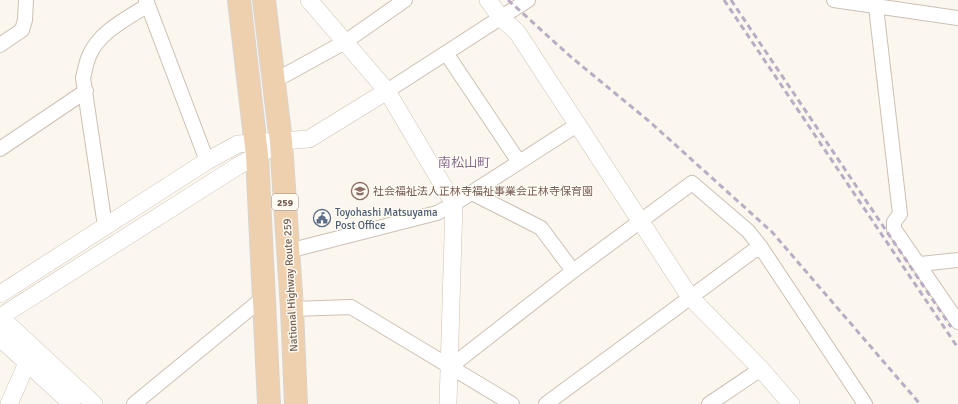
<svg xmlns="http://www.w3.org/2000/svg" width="958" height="404" viewBox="0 0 958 404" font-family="Signika,'Noto Sans JP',sans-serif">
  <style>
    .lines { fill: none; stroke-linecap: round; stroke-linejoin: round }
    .minor-casing { stroke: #cdc0b4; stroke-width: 16 }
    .tertiary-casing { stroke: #cdc0b4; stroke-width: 18 }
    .trunk-casing { stroke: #d8d3cf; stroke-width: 24 }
    .minor { stroke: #fff; stroke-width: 14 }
    .tertiary { stroke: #fff; stroke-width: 17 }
    .trunk { stroke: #efd0ae; stroke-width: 22 }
    .rail { stroke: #bbacc5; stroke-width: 3; stroke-dasharray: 6 4; stroke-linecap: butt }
    .labels { text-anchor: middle; stroke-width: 3; stroke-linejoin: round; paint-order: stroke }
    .shield { fill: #fefbf4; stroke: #9d8f83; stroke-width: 1 }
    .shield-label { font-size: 10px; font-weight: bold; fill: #746152 }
    .education-label { font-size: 11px; fill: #785e54; stroke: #fefbf4; text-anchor: start }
    .service-label { font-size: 11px; fill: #4e5e75; stroke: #fefbf4; text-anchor: start }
    .street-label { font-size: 11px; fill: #746152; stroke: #fefbf4 }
    .quarter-label { font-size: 13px; fill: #866b8f; stroke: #fefbf4 }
  </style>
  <rect width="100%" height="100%" fill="#fbf7ee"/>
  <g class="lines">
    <!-- minor casing -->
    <g class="minor-casing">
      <path id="minor" d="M 146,0 L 207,161
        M 834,0 L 958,18
        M 873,0 L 876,7 L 900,214 L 894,222 L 894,229 L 958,322
        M 0,45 L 22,30 L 25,20 L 26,0
        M 446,53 L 519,162
        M 274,81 L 345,42 L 405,0
        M 387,91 L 528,0
        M 0,149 L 86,91
        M 472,193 L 541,228 L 573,271
        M 105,226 L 83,78 C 85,71 86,63 89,56 C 99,32 126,19 148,5
        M 288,251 L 437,213 L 454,204 L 577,125
        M 920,264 L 958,260
        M 292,309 L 351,307 L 512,404
        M 450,367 L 573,271 L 692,183 L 748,231 L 760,246 L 865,404
        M 134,404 L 263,298
        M 546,404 L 760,246
        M 709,404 L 761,369"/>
    </g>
    <!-- tertiary casing -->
    <g class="tertiary-casing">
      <path id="tertiary" d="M 309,0 L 387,91 L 454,204 L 448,404
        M 488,0 L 501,18 L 517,32 L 690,297 L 761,369 L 791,404
        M 0,294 L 207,161 L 238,144 L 309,139 L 387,91
        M 0,317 L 238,166 L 267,150
        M 0,323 L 9,325 L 94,404
        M 0,338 L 72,404
        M 9,404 L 27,363"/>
    </g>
    <!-- trunk casing -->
    <g class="trunk-casing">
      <path id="trunk" d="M 239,0 L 257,155 L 269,404
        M 264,0 L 281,142 L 292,309 L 296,404"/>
    </g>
    <!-- minor -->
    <use href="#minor" class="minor"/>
    <!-- tertiary -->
    <use href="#tertiary" class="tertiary"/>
    <!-- trunk -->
    <use href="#trunk" class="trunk"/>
    <!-- rail -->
    <path class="rail" d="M 508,0 L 571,57 L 650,122 L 772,232 L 920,404
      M 724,0 L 958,348
      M 731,0 L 951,327"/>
  </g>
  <!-- icons -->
  <defs>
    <g id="school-ring" transform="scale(0.9)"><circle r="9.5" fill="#fefbf4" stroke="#8d6e63" stroke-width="1.5"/><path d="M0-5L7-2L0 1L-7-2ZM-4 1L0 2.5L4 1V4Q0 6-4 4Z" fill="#8d6e63"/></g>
    <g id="civic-ring" transform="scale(0.9)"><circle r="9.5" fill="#fefbf4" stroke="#5c6f8a" stroke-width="1.5"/><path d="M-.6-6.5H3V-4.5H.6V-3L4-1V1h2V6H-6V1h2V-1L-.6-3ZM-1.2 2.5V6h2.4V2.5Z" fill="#5c6f8a"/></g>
  </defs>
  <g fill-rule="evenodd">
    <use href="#school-ring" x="360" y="191"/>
    <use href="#civic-ring" x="322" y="218"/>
  </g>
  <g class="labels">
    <!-- shield labels -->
    <rect class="shield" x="272" y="194" width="26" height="16" rx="3"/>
    <g class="shield-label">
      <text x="285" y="206">259</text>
    </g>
    <!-- education labels -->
    <g class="education-label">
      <text x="373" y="195">社会福祉法人正林寺福祉事業会正林寺保育園</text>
    </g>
    <!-- service labels -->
    <g class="service-label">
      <text x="335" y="216">Toyohashi Matsuyama<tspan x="335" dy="13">Post Office</tspan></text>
    </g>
    <!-- street labels -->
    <g class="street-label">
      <text transform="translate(290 285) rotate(-93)" y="4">National Highway Route 259</text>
    </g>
    <!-- quarter labels -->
    <g class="quarter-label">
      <text x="464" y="167">南松山町</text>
    </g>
  </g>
</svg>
